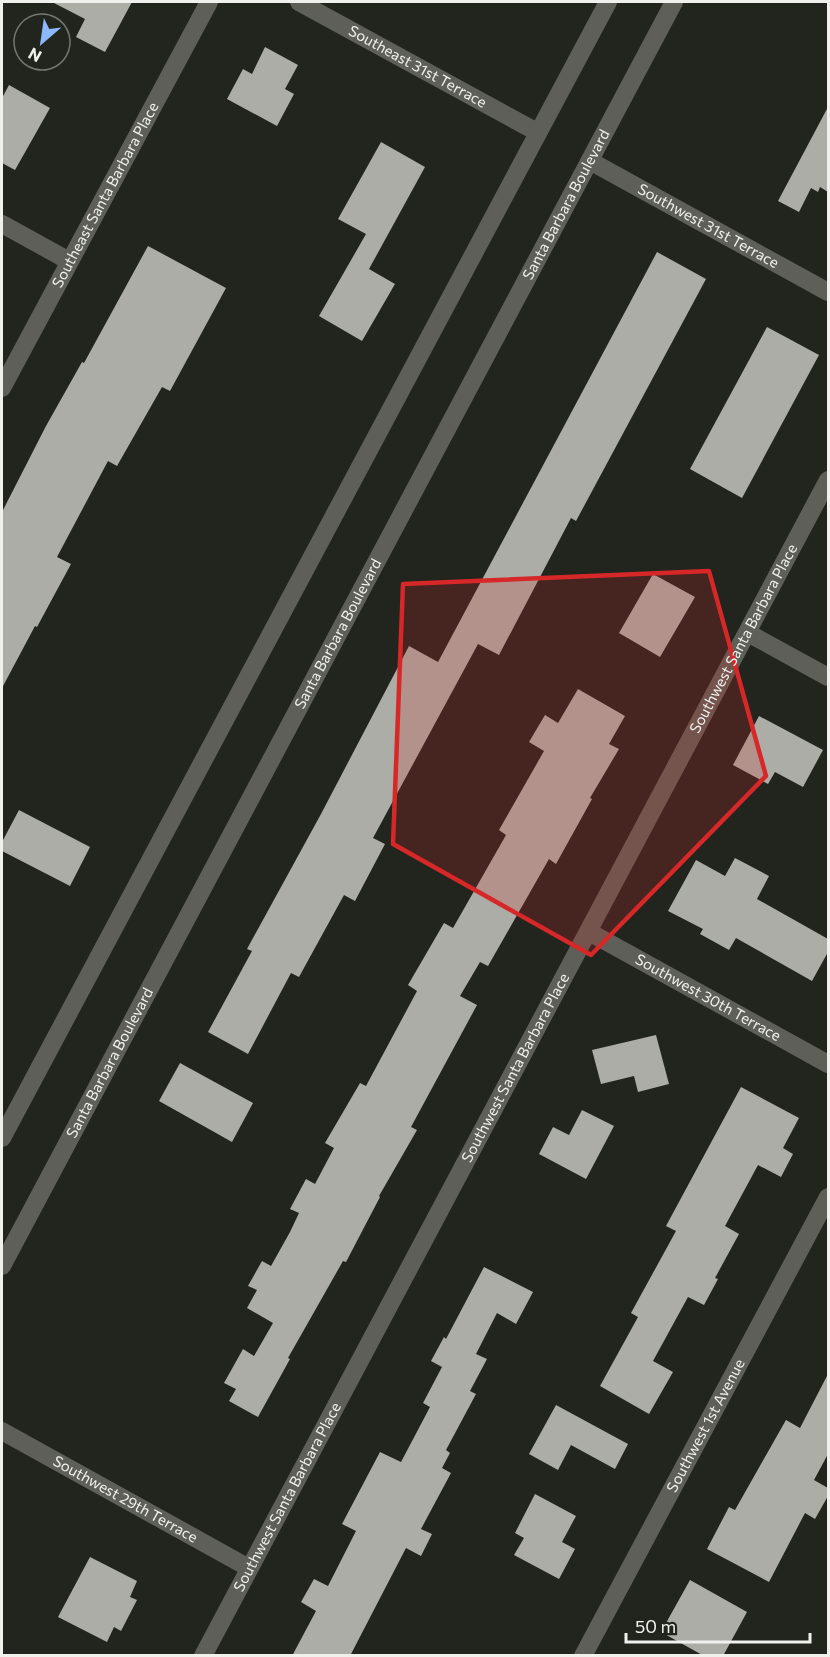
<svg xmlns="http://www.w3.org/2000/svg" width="830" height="1657" viewBox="0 0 830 1657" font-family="Commissioner,sans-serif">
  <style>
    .building { fill: #acada6 }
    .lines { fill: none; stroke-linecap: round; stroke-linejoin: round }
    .street { stroke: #5e5f58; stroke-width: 18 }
    .secondary { stroke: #5e5f58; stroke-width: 18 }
    .marked { fill: #d62828; fill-opacity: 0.2; stroke: #d62828; stroke-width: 4.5; stroke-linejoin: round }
    .labels { text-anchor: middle; stroke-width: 6; stroke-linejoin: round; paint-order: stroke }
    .street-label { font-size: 15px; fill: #f0f1ed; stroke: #22241e }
  </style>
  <rect width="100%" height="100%" fill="#22241e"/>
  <!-- building -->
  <path class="building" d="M 52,2 L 132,2 L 105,52 L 76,37 L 85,19 Z
    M 265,47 L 298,65 L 285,89 L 294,94 L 277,126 L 227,99 L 243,69 L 252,74 Z
    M 9,85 L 50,108 L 15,170 L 2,163 L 2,98 Z
    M 828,107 L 828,192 L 820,187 L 818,192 L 811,188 L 799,212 L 778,201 Z
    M 381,142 L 425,167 L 369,269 L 395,284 L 362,341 L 319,316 L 366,234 L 338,219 Z
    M 148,246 L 226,288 L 170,391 L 162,387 L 117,466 L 108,461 L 57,557 L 71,564 L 37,627 L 35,626 L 2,688 L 2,512 L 46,426 L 82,362 L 84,363 Z
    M 657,252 L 706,279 L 576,521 L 571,518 L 499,655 L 478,644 L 373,838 L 385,844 L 355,901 L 344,895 L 299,977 L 291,973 L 248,1054 L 208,1032 L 252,951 L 247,949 L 321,814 L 409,646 L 438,662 Z
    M 767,327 L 819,355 L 742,498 L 690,469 Z
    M 653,574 L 695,597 L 660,657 L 619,633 Z
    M 578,689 L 625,716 L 609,744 L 619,749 L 590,798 L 592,799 L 556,864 L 549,859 L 488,966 L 480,962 L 460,996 L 477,1005 L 411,1127 L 417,1130 L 379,1196 L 380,1197 L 346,1262 L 343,1261 L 288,1358 L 290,1359 L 258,1417 L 229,1401 L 236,1389 L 224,1383 L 243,1349 L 254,1356 L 273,1323 L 247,1308 L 257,1290 L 248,1286 L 262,1261 L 271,1266 L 290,1232 L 299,1213 L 290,1209 L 306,1179 L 315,1184 L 334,1148 L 325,1143 L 360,1083 L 366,1086 L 417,991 L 408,985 L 444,923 L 453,928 L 506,835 L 499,830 L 544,751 L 529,742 L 545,715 L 558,723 Z
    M 759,716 L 823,750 L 803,787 L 775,772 L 768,784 L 733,765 Z
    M 19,810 L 90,847 L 70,886 L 2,851 L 2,842 Z
    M 735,858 L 769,876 L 757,899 L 828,939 L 828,952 L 812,981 L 736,938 L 729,950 L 700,934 L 703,929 L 668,911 L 696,860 L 725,876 Z
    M 656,1035 L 669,1084 L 638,1092 L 634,1076 L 601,1084 L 592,1050 Z
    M 180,1063 L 253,1103 L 232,1142 L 159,1101 Z
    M 741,1087 L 799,1118 L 783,1148 L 793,1154 L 781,1177 L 758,1165 L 725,1226 L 739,1234 L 715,1278 L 718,1279 L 704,1305 L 688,1297 L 653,1361 L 673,1372 L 649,1414 L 600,1386 L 638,1317 L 631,1313 L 676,1231 L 666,1226 Z
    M 582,1110 L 614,1126 L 586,1179 L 539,1154 L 553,1127 L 569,1135 Z
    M 484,1267 L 533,1292 L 516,1324 L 497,1313 L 476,1354 L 487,1359 L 470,1391 L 476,1394 L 446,1450 L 450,1453 L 442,1468 L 451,1473 L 421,1529 L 432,1534 L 421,1556 L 406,1548 L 350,1656 L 292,1656 L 316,1611 L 301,1602 L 314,1579 L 328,1586 L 356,1531 L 342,1524 L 380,1452 L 401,1462 L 430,1407 L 423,1403 L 442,1367 L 431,1361 L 444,1337 L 446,1339 Z
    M 828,1374 L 828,1454 L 814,1480 L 828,1488 L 828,1496 L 815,1519 L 805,1513 L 769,1582 L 707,1549 L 729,1507 L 735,1510 L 786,1420 L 800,1428 Z
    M 556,1405 L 628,1444 L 615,1469 L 571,1445 L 558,1470 L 529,1454 Z
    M 535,1494 L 576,1516 L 562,1542 L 575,1549 L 559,1579 L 514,1555 L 524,1538 L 515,1533 Z
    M 90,1557 L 137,1581 L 130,1597 L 137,1600 L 121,1631 L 114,1627 L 107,1642 L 58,1617 Z
    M 690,1580 L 747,1612 L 723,1656 L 704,1656 L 661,1632 Z"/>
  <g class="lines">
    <!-- street -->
    <g class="street">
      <path id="s1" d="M 299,2 L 537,132"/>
      <path id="s2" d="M 590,161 L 828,292"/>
      <path d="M 2,224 L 69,261"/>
      <path id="s3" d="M 2,388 L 209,2"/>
      <path d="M 748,633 L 828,677"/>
      <path id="s4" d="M 589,932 L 828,1064"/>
      <path id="s5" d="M 2,1431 L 249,1568"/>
      <path id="s6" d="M 203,1656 L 828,480"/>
      <path id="s7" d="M 583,1656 L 828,1197"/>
    </g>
    <!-- secondary -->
    <g class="secondary">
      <path d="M 2,1138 L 608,2"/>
      <path id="s8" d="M 2,1266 L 674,2"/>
    </g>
  </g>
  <!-- marked area -->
  <path class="marked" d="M 709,571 L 766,776 L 591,955 L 393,844 L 403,584 Z"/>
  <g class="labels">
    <!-- street labels -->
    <g class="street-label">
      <text dy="5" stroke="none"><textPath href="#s1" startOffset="135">Southeast 31st Terrace</textPath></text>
      <text dy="5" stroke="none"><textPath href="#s3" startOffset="219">Southeast Santa Barbara Place</textPath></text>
      <text dy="5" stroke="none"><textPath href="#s8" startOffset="1202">Santa Barbara Boulevard</textPath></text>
      <text dy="5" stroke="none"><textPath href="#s2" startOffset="135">Southwest 31st Terrace</textPath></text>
      <text dy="5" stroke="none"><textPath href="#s8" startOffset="716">Santa Barbara Boulevard</textPath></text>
      <text dy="5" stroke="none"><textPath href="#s6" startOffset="1152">Southwest Santa Barbara Place</textPath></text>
      <text dy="5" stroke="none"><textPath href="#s4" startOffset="136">Southwest 30th Terrace</textPath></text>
      <text dy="5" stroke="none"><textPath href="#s8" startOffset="230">Santa Barbara Boulevard</textPath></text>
      <text dy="5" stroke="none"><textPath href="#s6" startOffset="666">Southwest Santa Barbara Place</textPath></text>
      <text dy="5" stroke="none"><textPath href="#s7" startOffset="261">Southwest 1st Avenue</textPath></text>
      <text dy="5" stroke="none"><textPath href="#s6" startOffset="180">Southwest Santa Barbara Place</textPath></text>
      <text dy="5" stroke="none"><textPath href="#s5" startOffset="141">Southwest 29th Terrace</textPath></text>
    </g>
  </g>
  <!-- border -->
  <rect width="830" height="1657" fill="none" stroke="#f0f1ed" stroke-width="6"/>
  <!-- north arrow -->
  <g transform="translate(42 42) rotate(209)"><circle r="28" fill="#22241e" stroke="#747671" stroke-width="1.5"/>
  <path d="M0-4.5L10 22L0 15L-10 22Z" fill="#8db9fc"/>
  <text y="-9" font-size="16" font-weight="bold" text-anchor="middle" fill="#f0f1ed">N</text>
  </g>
  <!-- scale -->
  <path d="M626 1633v9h184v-9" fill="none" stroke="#f0f1ed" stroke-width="3"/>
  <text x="635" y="1633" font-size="18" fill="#f0f1ed" stroke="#22241e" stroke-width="4.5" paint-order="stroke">50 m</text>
</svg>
